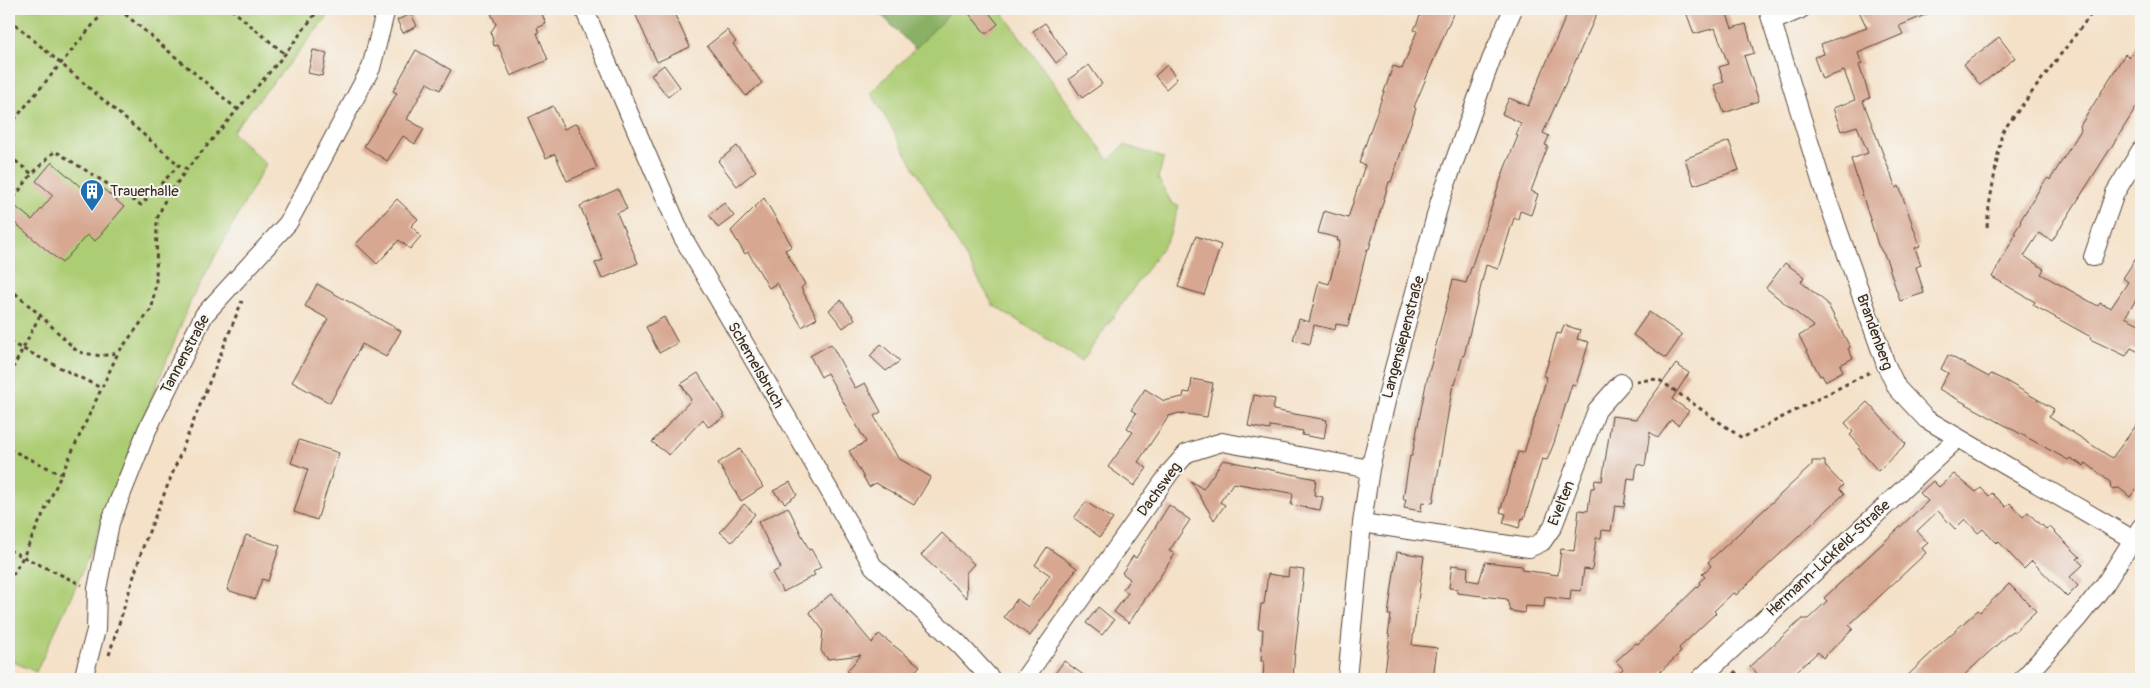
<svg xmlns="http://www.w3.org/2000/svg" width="2150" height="688" viewBox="0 0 2150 688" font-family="Pangolin,sans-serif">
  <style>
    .green { fill: #adcd74; stroke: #747c49 }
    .forest { fill: #8ab066; stroke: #626d42 }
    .building { fill: #d7a791 }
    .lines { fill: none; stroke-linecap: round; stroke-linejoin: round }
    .minor-casing { stroke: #574538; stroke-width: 20 }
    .path { stroke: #574538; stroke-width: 3; stroke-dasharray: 4 4; stroke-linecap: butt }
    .minor { stroke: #fff; stroke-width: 18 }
    .labels { text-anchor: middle; stroke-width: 4; stroke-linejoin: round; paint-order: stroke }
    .poi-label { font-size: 15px; fill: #3b2a1e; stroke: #f6f6f2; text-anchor: start }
    .street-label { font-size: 15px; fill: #3b2a1e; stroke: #f6f6f2 }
  </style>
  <rect width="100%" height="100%" fill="#f6f6f2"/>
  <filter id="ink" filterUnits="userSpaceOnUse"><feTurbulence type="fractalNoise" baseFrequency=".02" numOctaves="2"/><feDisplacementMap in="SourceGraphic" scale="10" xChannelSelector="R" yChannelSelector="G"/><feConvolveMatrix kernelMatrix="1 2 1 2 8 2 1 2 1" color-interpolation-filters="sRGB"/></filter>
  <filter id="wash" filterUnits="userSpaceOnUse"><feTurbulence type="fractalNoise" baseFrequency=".0096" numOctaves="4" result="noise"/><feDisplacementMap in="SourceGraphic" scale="20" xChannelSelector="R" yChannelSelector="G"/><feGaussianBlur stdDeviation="1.12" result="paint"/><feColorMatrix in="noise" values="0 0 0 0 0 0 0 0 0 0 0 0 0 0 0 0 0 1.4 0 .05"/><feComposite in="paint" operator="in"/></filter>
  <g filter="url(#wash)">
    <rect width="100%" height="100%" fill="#f4e1c8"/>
    <!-- green -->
    <path class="green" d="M 9,9 L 334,9 L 232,132 L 266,164 L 191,300 L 77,584 L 36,672 L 9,660 Z
      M 876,9 L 1000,9 L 1109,160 L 1124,145 L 1164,158 L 1158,178 L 1172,204 L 1179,206 L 1168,239 L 1082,361 L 993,305 L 871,92 L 915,49 Z"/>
    <!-- forest -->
    <path class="forest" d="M 876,9 L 954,9 L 915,49 Z"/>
    <g id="blocks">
      <!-- building -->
      <path class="building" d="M 489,9 L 540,9 L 546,24 L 537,28 L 539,33 L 537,33 L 548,60 L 511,76 L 498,45 L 494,46 L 491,32 L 496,24 Z
        M 633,9 L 672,9 L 690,47 L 657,62 Z
        M 965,9 L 986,9 L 998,24 L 986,34 Z
        M 1423,9 L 1455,9 L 1414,107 L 1416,108 L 1391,182 L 1389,182 L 1369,249 L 1367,249 L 1348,326 L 1336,324 L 1335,330 L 1314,325 L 1310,344 L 1293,340 L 1299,319 L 1309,322 L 1319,281 L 1329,284 L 1340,241 L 1337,241 L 1338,238 L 1318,233 L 1324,211 L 1348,218 L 1365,165 L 1359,163 L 1393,66 L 1402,69 L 1417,31 L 1414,30 Z
        M 1569,9 L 1599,9 L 1543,133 L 1549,136 L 1545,145 L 1548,146 L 1531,191 L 1538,194 L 1531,215 L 1520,211 L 1518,219 L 1514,218 L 1498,269 L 1486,265 L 1464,356 L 1463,355 L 1455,385 L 1453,384 L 1433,503 L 1422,502 L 1421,511 L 1404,508 L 1406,499 L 1403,499 L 1410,456 L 1412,456 L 1426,384 L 1453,280 L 1466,283 L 1504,170 L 1518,136 L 1516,135 L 1521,123 L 1502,114 L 1509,98 L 1528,106 Z
        M 1685,9 L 1725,9 L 1732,28 L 1746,24 L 1754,53 L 1744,56 L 1759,101 L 1724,113 L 1714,85 L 1724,82 L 1719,67 L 1728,64 L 1715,28 L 1694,34 Z
        M 1858,9 L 1939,9 L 1899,26 L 1903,34 L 1858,53 L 1862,64 L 1859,65 L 1870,98 L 1863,101 L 1896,188 L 1899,186 L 1920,246 L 1915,248 L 1921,265 L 1916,267 L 1924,293 L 1900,301 L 1886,258 L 1878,245 L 1851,159 L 1868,153 L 1857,126 L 1841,131 L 1833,108 L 1855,100 L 1844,71 L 1822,79 L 1814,57 L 1824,54 L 1821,44 L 1867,28 Z
        M 411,14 L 417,26 L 403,33 L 397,20 Z
        M 1045,23 L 1067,54 L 1056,63 L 1033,31 Z
        M 727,30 L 736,42 L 733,44 L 762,83 L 746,96 L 707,46 Z
        M 1999,37 L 2015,58 L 1980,85 L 1964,64 Z
        M 2141,39 L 2141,100 L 2052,241 L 2039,233 L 2024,256 L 2044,269 L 2041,274 L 2098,306 L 2100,303 L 2111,308 L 2128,282 L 2123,278 L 2141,251 L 2141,292 L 2125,317 L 2141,325 L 2141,353 L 2131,348 L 2126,356 L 2090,339 L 2091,337 L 2033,305 L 2035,302 L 1992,277 L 2016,234 L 2014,233 L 2021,222 L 2020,221 L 2042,185 L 2048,178 L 2050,180 L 2081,130 L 2080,126 L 2125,54 L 2129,57 Z
        M 313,50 L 327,53 L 322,76 L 308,73 Z
        M 416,50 L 451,70 L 440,90 L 427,83 L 407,119 L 424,129 L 415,144 L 403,136 L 387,161 L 364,146 L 397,93 L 393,91 Z
        M 664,65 L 680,87 L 668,97 L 651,75 Z
        M 1089,65 L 1102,84 L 1082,98 L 1069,79 Z
        M 1167,65 L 1177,79 L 1166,89 L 1155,76 Z
        M 553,106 L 564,129 L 577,123 L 597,168 L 567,181 L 555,154 L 546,158 L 528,118 Z
        M 1729,141 L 1739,170 L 1694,185 L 1685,159 Z
        M 737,146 L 756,171 L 737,186 L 718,161 Z
        M 52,162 L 91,196 L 100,186 L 124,207 L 95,241 L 87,235 L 62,263 L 9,218 L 10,202 L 32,220 L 53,195 L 36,181 Z
        M 618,189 L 627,209 L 617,213 L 638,263 L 602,279 L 595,263 L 603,260 L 580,206 Z
        M 764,198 L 792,246 L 785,250 L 805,284 L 801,288 L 817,318 L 802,327 L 777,283 L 769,288 L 748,252 L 745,254 L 731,231 Z
        M 397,199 L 418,219 L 411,226 L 421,236 L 410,249 L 399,240 L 377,264 L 356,244 Z
        M 724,203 L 734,216 L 718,228 L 709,215 Z
        M 1196,236 L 1221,245 L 1204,295 L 1178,287 Z
        M 1785,263 L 1804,277 L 1801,282 L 1827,303 L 1850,347 L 1848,349 L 1853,358 L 1840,365 L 1843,371 L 1825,381 L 1822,375 L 1820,376 L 1799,336 L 1814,327 L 1766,288 Z
        M 317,284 L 401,331 L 386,357 L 362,344 L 330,403 L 292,382 L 328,319 L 305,306 Z
        M 841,300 L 855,319 L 843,328 L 829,310 Z
        M 1649,312 L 1682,335 L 1666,358 L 1633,335 Z
        M 664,317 L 678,343 L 659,353 L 646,327 Z
        M 1564,325 L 1580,330 L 1577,339 L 1589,342 L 1576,385 L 1572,384 L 1554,443 L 1547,460 L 1542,459 L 1524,519 L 1522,518 L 1519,528 L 1503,523 L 1506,514 L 1500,512 L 1518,452 L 1524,453 L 1547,377 L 1544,376 L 1557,333 L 1561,334 Z
        M 831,344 L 855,388 L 865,383 L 881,412 L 874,416 L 898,458 L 931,477 L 914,505 L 876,483 L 869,487 L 849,451 L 866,442 L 827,373 L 821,377 L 810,356 Z
        M 881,344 L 900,361 L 886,371 L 870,356 Z
        M 1948,355 L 1989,377 L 1991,374 L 2006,381 L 2054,409 L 2049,417 L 2112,458 L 2141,419 L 2141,482 L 2130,497 L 2119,488 L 2111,489 L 2110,482 L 2086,463 L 2084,466 L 2070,458 L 2068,460 L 1939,389 L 1948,373 L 1941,369 Z
        M 1676,364 L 1689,373 L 1672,399 L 1689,411 L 1678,425 L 1671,420 L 1658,438 L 1650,432 L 1645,466 L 1637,464 L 1635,479 L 1628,478 L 1624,507 L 1615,506 L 1611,531 L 1602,530 L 1601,538 L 1596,538 L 1592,570 L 1584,569 L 1581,591 L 1571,590 L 1570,600 L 1545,597 L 1544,607 L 1525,606 L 1524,613 L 1510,611 L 1507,599 L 1457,593 L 1457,589 L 1449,588 L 1452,565 L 1468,567 L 1467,580 L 1479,582 L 1485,562 L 1522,566 L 1522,570 L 1558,575 L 1561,549 L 1574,551 L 1579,510 L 1588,511 L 1591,488 L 1594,488 L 1595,480 L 1602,481 L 1612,416 L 1636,419 Z
        M 698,373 L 725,417 L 708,427 L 703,419 L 669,455 L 652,442 L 691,400 L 681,384 Z
        M 1192,379 L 1213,383 L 1207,417 L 1179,413 L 1169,416 L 1138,462 L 1147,468 L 1134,486 L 1108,467 L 1133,432 L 1127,428 L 1136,413 L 1131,410 L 1145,389 L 1164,401 L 1183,397 L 1184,392 L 1190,393 Z
        M 1254,395 L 1275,399 L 1273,410 L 1327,420 L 1324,439 L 1302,435 L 1303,431 L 1270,426 L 1270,430 L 1248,426 Z
        M 1867,402 L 1906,444 L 1878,471 L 1858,448 L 1860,446 L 1850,435 L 1853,432 L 1845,423 Z
        M 299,440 L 339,453 L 317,520 L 294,512 L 308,469 L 291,463 Z
        M 740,449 L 763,487 L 741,501 L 718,463 Z
        M 1223,460 L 1316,479 L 1314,495 L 1323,497 L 1320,510 L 1291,505 L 1293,495 L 1291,493 L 1233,483 L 1220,502 L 1225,505 L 1214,520 L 1191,481 L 1203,489 Z
        M 1812,461 L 1825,461 L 1825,466 L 1843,485 L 1839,489 L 1844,494 L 1749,583 L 1736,595 L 1734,592 L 1714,611 L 1716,613 L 1679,648 L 1681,652 L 1653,679 L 1612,679 L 1623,669 L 1616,661 L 1636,643 L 1638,644 L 1700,584 L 1699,582 L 1705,577 L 1702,574 L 1711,566 L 1708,562 L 1812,465 Z
        M 1954,474 L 1976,492 L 1981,488 L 1989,496 L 1992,493 L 2006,507 L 2010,503 L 2023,517 L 2028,512 L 2041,526 L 2042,525 L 2046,529 L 2049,526 L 2080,557 L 2077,559 L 2083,565 L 2070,577 L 2078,586 L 2067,597 L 2032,561 L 2024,569 L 1998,541 L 1996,543 L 1983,529 L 1978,533 L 1965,519 L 1955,529 L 1938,511 L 1917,531 L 1928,543 L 1922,548 L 1926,553 L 1849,625 L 1853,629 L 1823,658 L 1818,652 L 1788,679 L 1762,679 L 1750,666 L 1802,619 L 1808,619 L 1827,601 L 1824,598 L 1928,501 L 1920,493 L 1933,481 L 1939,487 Z
        M 790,482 L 797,495 L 785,503 L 773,491 Z
        M 1086,502 L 1113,519 L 1100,537 L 1074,518 Z
        M 744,504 L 755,514 L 732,542 L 720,532 Z
        M 1169,505 L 1190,520 L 1169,551 L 1175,554 L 1129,623 L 1114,612 L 1128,593 L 1123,589 L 1130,579 L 1122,573 L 1133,556 L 1136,558 Z
        M 788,507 L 809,550 L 811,549 L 821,567 L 813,572 L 815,575 L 783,592 L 772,573 L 781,568 L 758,522 Z
        M 942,533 L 974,564 L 966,573 L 967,598 L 921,555 Z
        M 246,535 L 280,546 L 268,581 L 262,579 L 255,599 L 227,590 Z
        M 1047,547 L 1077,568 L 1030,636 L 1004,617 L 1017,599 L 1028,607 L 1050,575 L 1035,565 Z
        M 1397,552 L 1424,556 L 1412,645 L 1437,648 L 1433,679 L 1384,679 L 1390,635 L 1388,635 L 1391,615 L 1388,615 Z
        M 1289,568 L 1304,570 L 1295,651 L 1293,679 L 1263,679 L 1264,661 L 1261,661 L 1263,629 L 1258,629 L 1261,604 L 1264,604 L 1268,574 L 1288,577 Z
        M 2009,584 L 2036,611 L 2014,632 L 2012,631 L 1960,679 L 1904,679 L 1947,638 L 1978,610 L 1980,612 Z
        M 831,594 L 872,643 L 879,634 L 920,666 L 908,679 L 857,679 L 847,671 L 861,655 L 828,659 L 821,651 L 823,630 L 809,612 Z
        M 1098,607 L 1114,620 L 1102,635 L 1086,623 Z
        M 1064,661 L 1089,679 L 1051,679 Z"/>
    </g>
  </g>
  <g filter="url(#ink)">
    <use href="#blocks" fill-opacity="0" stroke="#574538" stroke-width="1"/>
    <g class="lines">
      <!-- minor casing -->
      <g class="minor-casing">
        <path id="minor" d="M 584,9 L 682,236 L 873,566 L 959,644 L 991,679
          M 1768,9 L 1824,190 L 1886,365 L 1897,388 L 1926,419 L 2132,539
          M 1773,21 L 1801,9
          M 2093,257 L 2115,193 L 2141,150
          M 1362,523 L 1529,548 L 1542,542 L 1553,526 L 1597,410 L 1621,383
          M 83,679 L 96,630 L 97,589 L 110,523 L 147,430 L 204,315 L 288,223 L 371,68 L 386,9
          M 1024,679 L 1171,471 L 1187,453 L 1222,442 L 1370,469
          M 1347,679 L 1362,523 L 1370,469 L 1393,372 L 1440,201 L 1491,60 L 1513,9
          M 1700,679 L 1958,438
          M 2023,679 L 2078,618 L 2105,584 L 2141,527"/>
      </g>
      <!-- path -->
      <path class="path" d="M 119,9 L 238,110
        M 231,9 L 285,54
        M 9,19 L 179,165
        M 9,126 L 106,9
        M 9,156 L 32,174 L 55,151 L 141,205 L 179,165 L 187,169 L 285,54 L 319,9
        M 9,204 L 32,174
        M 1987,227 L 1989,206 L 2002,132 L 2095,9
        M 9,288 L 40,315 L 78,352 L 101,356 L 117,353
        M 9,342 L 101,388
        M 9,376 L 40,315
        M 1636,381 L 1658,379 L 1742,438 L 1870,372
        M 9,449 L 61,474
        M 9,550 L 82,585
        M 9,582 L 23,557 L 118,353 L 152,308 L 156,281 L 157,219 L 165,200 L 187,169
        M 109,655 L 144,544 L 242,301
        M 1734,671 L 1742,679"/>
      <!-- minor -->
      <use href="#minor" class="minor"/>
    </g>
  </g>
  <!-- icons -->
  <defs>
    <g id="building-pin" transform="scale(1.25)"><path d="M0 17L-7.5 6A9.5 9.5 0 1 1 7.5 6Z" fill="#1f6fb2" stroke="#f6f6f2"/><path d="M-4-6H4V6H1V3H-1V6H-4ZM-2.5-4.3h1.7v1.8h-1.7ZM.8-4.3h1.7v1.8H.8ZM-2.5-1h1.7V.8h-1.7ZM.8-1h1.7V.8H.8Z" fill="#fff"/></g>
  </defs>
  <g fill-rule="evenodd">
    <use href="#building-pin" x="92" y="191"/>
  </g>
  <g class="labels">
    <!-- poi labels -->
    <g class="poi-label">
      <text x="110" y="196">Trauerhalle</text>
    </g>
    <!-- street labels -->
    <g class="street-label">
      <text transform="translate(1875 332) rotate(70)" y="5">Brandenberg</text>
      <text transform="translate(1403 337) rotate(-75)" y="5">Langensiepenstraße</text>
      <text transform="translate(185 354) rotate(-62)" y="5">Tannenstraße</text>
      <text transform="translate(756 365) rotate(60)" y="5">Schemelsbruch</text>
      <text transform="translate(1159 489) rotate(-54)" y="5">Dachsweg</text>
      <text transform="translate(1561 503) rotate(-68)" y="5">Evelten</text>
      <text transform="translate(1828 558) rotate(-43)" y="5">Hermann-Lickfeld-Straße</text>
    </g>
  </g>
  <!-- margin -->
  <rect width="2150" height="688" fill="none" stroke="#f6f6f2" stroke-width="30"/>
</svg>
